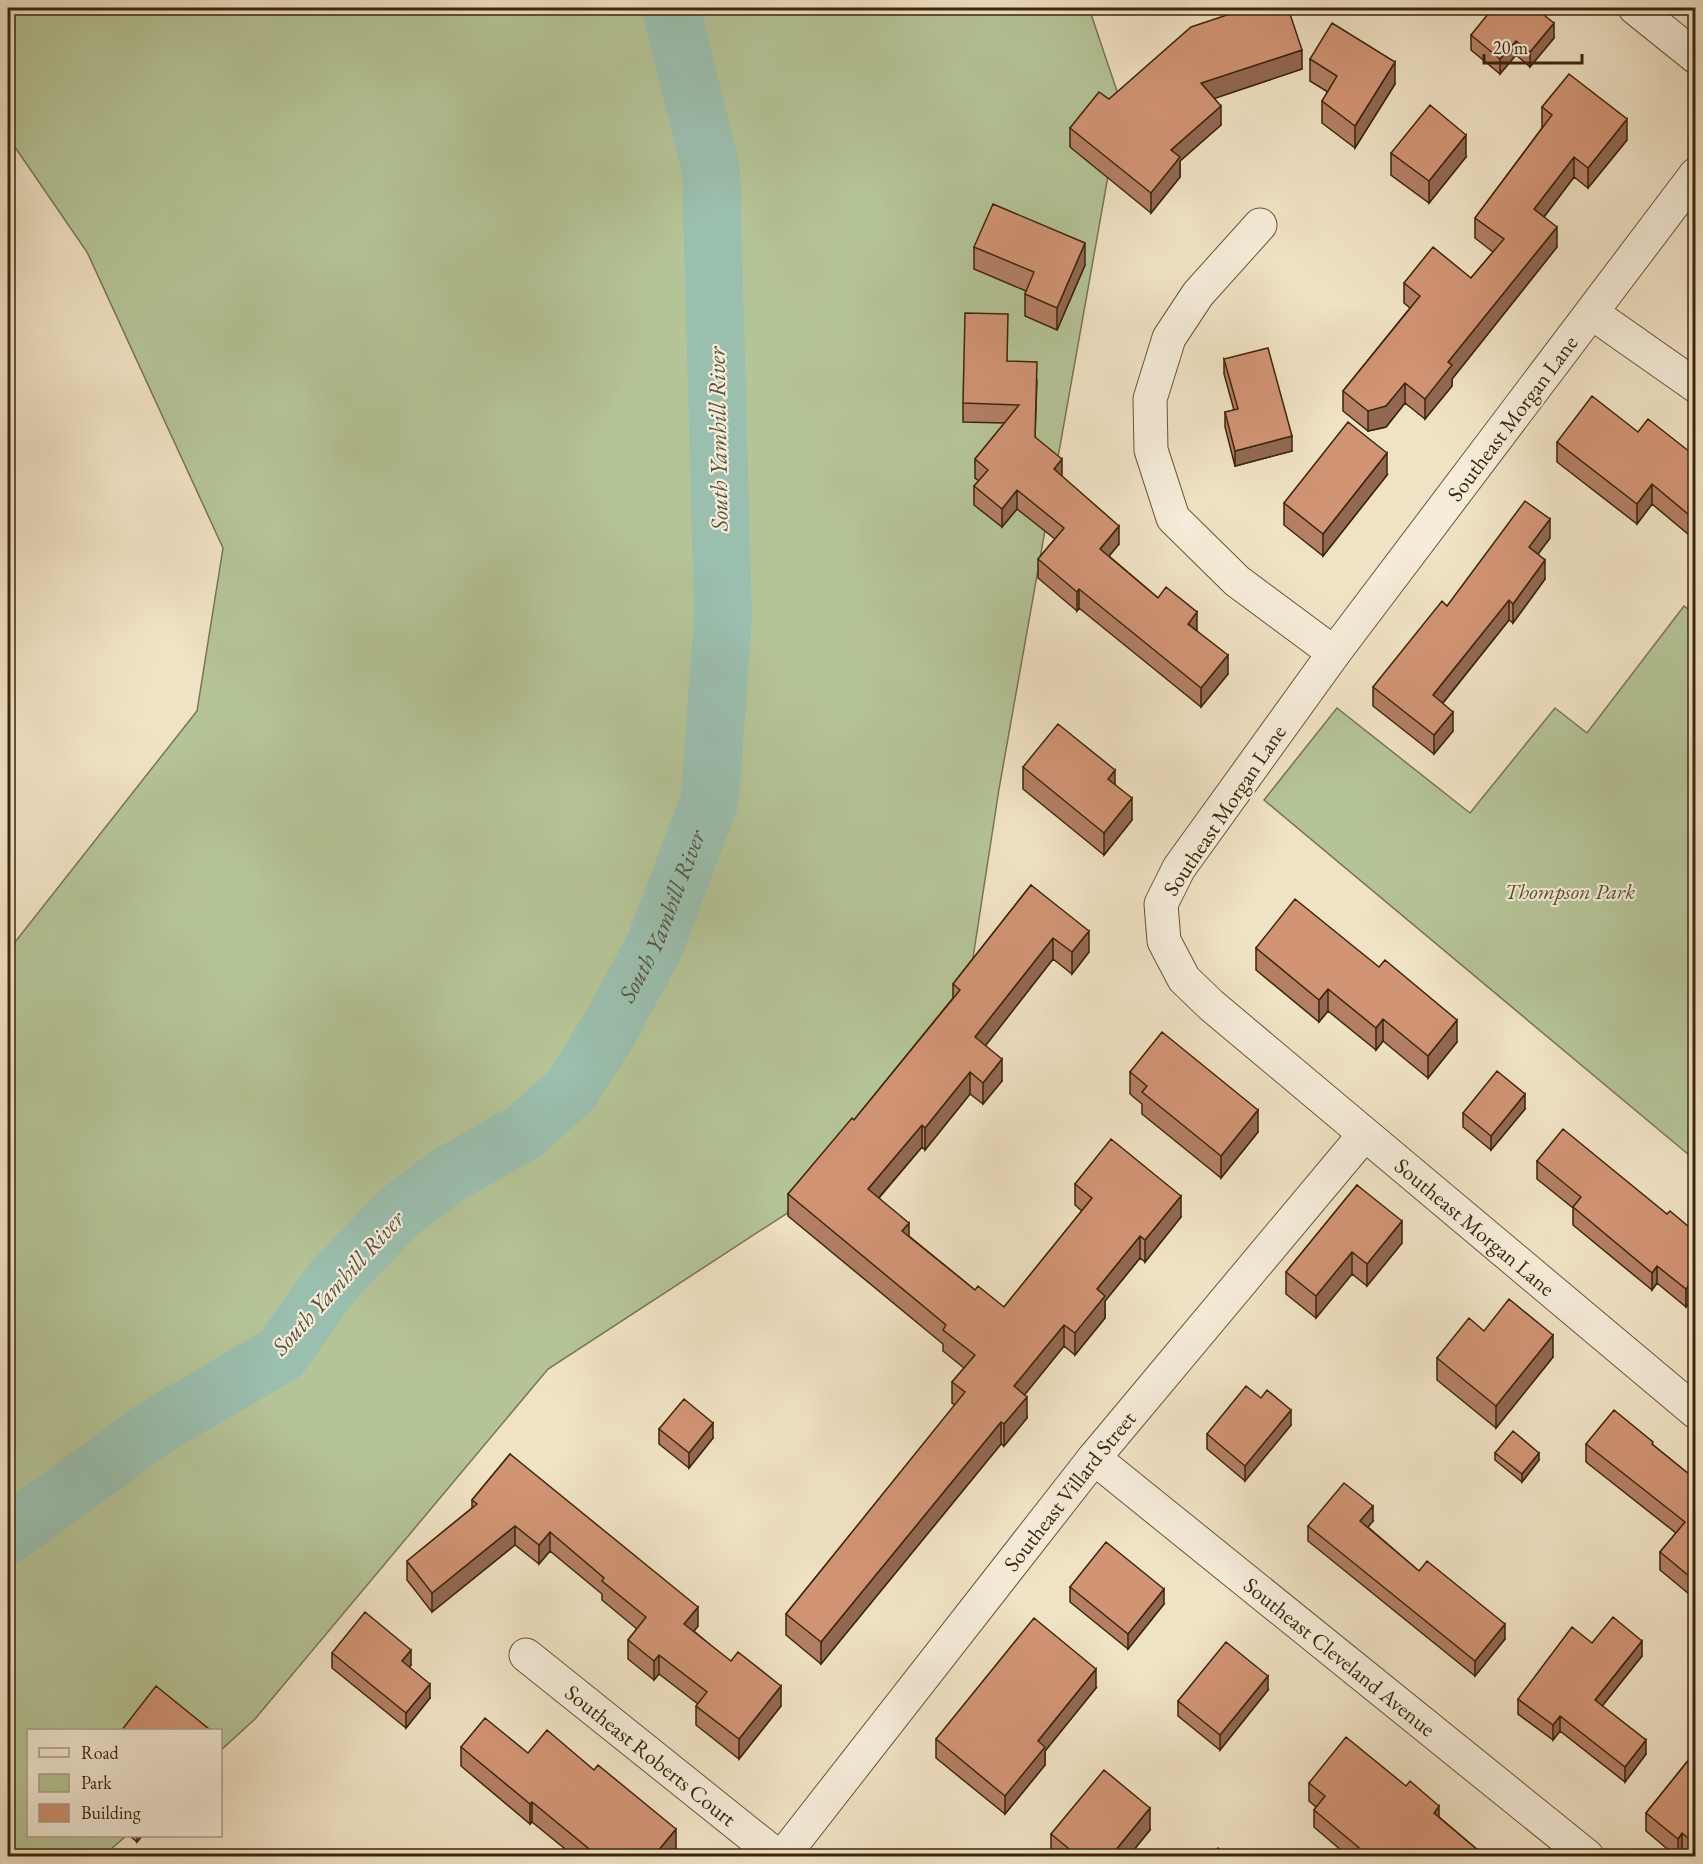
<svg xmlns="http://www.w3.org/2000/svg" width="1703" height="1864" viewBox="0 0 1703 1864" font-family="'EB Garamond',serif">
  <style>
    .green { fill: #b5c497; stroke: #787550; stroke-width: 1.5 }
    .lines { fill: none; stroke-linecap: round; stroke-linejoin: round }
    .river { stroke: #9bbfaf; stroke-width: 58 }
    .minor-casing { stroke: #695538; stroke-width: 35 }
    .minor { stroke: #f5ecd9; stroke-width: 33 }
    .wall { fill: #b47f65; stroke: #3c260a; stroke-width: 1.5 }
    .shaded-wall { fill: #926852; stroke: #3c260a; stroke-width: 1.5 }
    .building { fill: #d19475; stroke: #3c260a; stroke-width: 1.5 }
    .labels { text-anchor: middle; stroke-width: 4.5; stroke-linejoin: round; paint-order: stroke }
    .street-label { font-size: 22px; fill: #3c260a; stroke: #f5ecd9 }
    .park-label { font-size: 22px; font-style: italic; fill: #5a4e2d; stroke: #f5ecd9 }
    .water-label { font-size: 24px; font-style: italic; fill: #58543c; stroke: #f5ecd9 }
  </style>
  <rect width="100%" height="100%" fill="#f0e2c4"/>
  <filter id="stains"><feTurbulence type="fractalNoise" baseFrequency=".00333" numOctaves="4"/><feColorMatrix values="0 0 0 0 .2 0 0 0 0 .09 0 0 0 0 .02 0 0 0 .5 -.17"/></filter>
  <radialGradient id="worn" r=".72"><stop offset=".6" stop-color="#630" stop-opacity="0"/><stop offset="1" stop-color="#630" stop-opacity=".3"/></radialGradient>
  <!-- green -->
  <path class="green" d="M 8,8 L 1089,8 L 1121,103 L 999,789 L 950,1107 L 548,1369 L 255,1719 L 221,1750 L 220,1730 L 28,1730 L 28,1836 L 126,1836 L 103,1856 L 8,1856 L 8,951 L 197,711 L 223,548 L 87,252 L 8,137 Z
    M 1684,606 L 1696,615 L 1695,1160 L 1264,800 L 1337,708 L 1470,813 L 1555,708 L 1587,733 Z"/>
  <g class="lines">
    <!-- river -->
    <path class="river" id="s1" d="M 8,1535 L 156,1427 L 281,1354 L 332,1282 L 399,1212 L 448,1175 L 524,1132 L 572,1089 L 610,1028 L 655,945 L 710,799 L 723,617 L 711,170 L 671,8"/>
    <!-- minor casing -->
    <g class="minor-casing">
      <g id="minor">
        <path d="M 1635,8 L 1696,57"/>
        <path id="s2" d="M 1696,174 L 1334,653 L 1179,868 L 1161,904 L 1164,941 L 1184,979 L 1211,1005 L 1696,1412"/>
        <path d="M 1260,225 L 1198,294 L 1169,338 L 1150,399 L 1151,450 L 1173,518 L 1237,581 L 1334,653"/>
        <path d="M 1592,313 L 1696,386"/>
        <path id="s3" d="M 1094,1458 L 1587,1856"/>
        <path id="s4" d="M 526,1655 L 777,1856"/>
        <path id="s5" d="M 783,1856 L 1094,1458 L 1364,1135"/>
      </g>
    </g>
    <!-- minor -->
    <use href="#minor" class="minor"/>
  </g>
  <!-- wall -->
  <path class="wall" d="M 1235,8 L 1288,8 L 1302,69 L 1214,98 L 1221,125 L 1180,161 L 1180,177 L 1151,213 L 1070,147 L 1070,128 L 1109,99 L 1237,12 Z
    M 1471,35 L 1554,38 L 1530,67 L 1516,55 L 1500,74 L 1471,50 Z
    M 1310,59 L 1395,84 L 1355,148 L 1322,123 L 1322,101 L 1328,92 L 1310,81 Z
    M 1542,107 L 1627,140 L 1588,188 L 1574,177 L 1544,217 L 1557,247 L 1452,379 L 1452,386 L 1425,419 L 1405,403 L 1386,427 L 1368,431 L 1343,411 L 1343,391 L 1410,308 L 1404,303 L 1404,283 L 1471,278 L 1493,252 L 1475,238 L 1475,218 L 1542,128 Z
    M 1391,153 L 1466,157 L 1429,203 L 1391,175 Z
    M 974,247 L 1085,265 L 1057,330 L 1025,316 L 1025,294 L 1026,291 L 974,269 Z
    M 1224,359 L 1292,451 L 1235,466 L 1225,427 L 1225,412 L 1234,410 L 1224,374 Z
    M 1007,361 L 1037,380 L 1035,437 L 1062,477 L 1119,544 L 1109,556 L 1197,631 L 1228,674 L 1201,707 L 1079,608 L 1077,611 L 1038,578 L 1038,559 L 1055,539 L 1017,509 L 1002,527 L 974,505 L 974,486 L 979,481 L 975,478 L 975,459 L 1005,423 L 963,422 L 963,403 Z
    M 1638,432 L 1695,456 L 1695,540 L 1652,504 L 1637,524 L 1557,462 L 1557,442 Z
    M 1387,475 L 1323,556 L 1284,525 L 1284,503 Z
    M 1550,538 L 1538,554 L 1545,579 L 1513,623 L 1509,620 L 1443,703 L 1453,731 L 1434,754 L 1373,706 L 1373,687 L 1447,606 Z
    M 1023,767 L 1115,784 L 1132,820 L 1104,855 L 1023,789 Z
    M 1031,885 L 1089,952 L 1072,974 L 1053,959 L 985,1046 L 1002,1081 L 983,1104 L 970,1094 L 925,1150 L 922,1147 L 879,1198 L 909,1236 L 975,1290 L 1004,1307 L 1082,1211 L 1075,1205 L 1075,1184 L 1181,1217 L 1145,1262 L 1140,1258 L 1105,1301 L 1105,1318 L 1075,1355 L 1064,1346 L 1024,1395 L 1027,1418 L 1004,1446 L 1001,1444 L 821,1664 L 786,1635 L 786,1614 L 955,1405 L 952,1403 L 952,1382 L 964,1368 L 943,1351 L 943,1344 L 788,1216 L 788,1194 L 854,1120 L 953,998 L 953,984 Z
    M 1256,948 L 1457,1042 L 1428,1078 L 1383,1041 L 1376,1050 L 1328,1011 L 1319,1022 L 1256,970 Z
    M 1130,1072 L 1258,1132 L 1221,1178 L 1142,1114 L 1142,1104 L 1130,1094 Z
    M 1525,1109 L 1491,1150 L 1463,1127 L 1463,1113 Z
    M 1537,1161 L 1667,1214 L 1695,1232 L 1695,1297 L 1695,1296 L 1686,1307 L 1657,1283 L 1652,1290 L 1573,1225 L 1573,1208 L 1537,1179 Z
    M 1357,1185 L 1402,1243 L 1367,1286 L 1352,1274 L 1316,1318 L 1286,1294 L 1286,1272 Z
    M 1484,1331 L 1553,1357 L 1496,1428 L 1437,1380 L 1437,1358 Z
    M 1261,1398 L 1291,1425 L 1245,1481 L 1207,1449 L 1207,1434 Z
    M 659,1429 L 713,1438 L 689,1468 L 659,1444 Z
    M 1586,1444 L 1653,1445 L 1695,1479 L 1695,1599 L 1660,1570 L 1660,1552 L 1676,1533 L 1586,1462 Z
    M 1495,1453 L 1539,1460 L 1522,1482 L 1495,1460 Z
    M 510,1454 L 698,1626 L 694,1631 L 781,1706 L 739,1759 L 696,1725 L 696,1706 L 698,1704 L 659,1674 L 654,1680 L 628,1659 L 628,1640 L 637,1629 L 602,1600 L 602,1594 L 550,1551 L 539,1564 L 515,1545 L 432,1612 L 407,1580 L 407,1561 L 472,1508 L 472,1500 Z
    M 1373,1521 L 1368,1527 L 1419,1571 L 1505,1639 L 1475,1676 L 1308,1541 L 1308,1526 Z
    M 1070,1587 L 1164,1604 L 1128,1649 L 1070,1602 Z
    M 1592,1643 L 1642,1656 L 1602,1706 L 1646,1754 L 1625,1782 L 1560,1731 L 1553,1740 L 1518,1714 L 1518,1699 Z
    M 332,1653 L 411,1665 L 409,1667 L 430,1698 L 406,1728 L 332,1668 Z
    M 1096,1688 L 1045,1751 L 1045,1765 L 1005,1814 L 936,1758 L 936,1739 Z
    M 1268,1690 L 1220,1750 L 1178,1716 L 1178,1701 Z
    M 461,1747 L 528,1753 L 676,1848 L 668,1857 L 575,1857 L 532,1822 L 530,1824 L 461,1766 Z
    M 1695,1752 L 1695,1857 L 1688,1857 L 1682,1852 L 1678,1857 L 1677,1857 L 1646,1831 L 1646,1813 Z
    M 1309,1783 L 1439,1817 L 1486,1857 L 1349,1857 L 1314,1827 L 1314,1810 L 1316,1807 L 1309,1801 Z
    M 1150,1830 L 1128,1857 L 1052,1857 L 1051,1856 L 1051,1834 Z
    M 130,1836 L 142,1836 L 137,1842 Z"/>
  <!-- shaded-wall -->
  <path class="shaded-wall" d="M 1554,23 L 1554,38 L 1530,67 L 1530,52 Z
    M 1516,41 L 1516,55 L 1500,74 L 1500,59 Z
    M 1302,50 L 1302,69 L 1201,103 L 1201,83 Z
    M 1395,62 L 1395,84 L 1355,148 L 1355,126 Z
    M 1221,106 L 1221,125 L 1180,161 L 1180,177 L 1151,213 L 1151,193 L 1171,150 Z
    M 1627,119 L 1627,140 L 1588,188 L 1588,168 Z
    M 1466,135 L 1466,157 L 1429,203 L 1429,181 Z
    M 1574,157 L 1574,177 L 1534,230 L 1534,209 Z
    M 1557,227 L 1557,247 L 1452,379 L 1452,386 L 1425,419 L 1425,399 L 1448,362 Z
    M 1085,243 L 1085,265 L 1057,330 L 1057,308 Z
    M 1405,383 L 1405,403 L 1386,427 L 1368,431 L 1368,411 Z
    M 1292,436 L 1292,451 L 1235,466 L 1235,451 Z
    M 1387,453 L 1387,475 L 1323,556 L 1323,534 Z
    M 1062,459 L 1062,478 L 1054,469 Z
    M 1652,484 L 1652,504 L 1637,524 L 1637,504 Z
    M 1017,490 L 1017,509 L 1002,527 L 1002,509 Z
    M 1550,519 L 1550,538 L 1529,566 L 1529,547 Z
    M 1119,526 L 1119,544 L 1100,567 L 1100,549 Z
    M 1545,560 L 1545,579 L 1513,623 L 1513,604 Z
    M 1079,589 L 1079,608 L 1077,611 L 1077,592 Z
    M 1509,600 L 1509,620 L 1433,715 L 1433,695 Z
    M 1197,612 L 1197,631 L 1188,624 Z
    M 1228,655 L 1228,674 L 1201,707 L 1201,688 Z
    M 1453,712 L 1453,731 L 1434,754 L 1434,735 Z
    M 1115,770 L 1115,792 L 1108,779 Z
    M 1132,798 L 1132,820 L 1104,855 L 1104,833 Z
    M 1089,931 L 1089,952 L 1072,974 L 1072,952 Z
    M 1053,938 L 1053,959 L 975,1059 L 975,1037 Z
    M 1328,989 L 1328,1011 L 1319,1022 L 1319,1000 Z
    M 1383,1019 L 1383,1041 L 1376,1050 L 1376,1028 Z
    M 1457,1020 L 1457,1042 L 1428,1078 L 1428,1056 Z
    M 1002,1059 L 1002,1081 L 983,1104 L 983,1083 Z
    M 970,1072 L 970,1094 L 925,1150 L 925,1128 Z
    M 1525,1094 L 1525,1109 L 1491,1150 L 1491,1136 Z
    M 1258,1110 L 1258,1132 L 1221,1178 L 1221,1156 Z
    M 922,1125 L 922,1147 L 868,1210 L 868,1189 Z
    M 1181,1196 L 1181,1217 L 1145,1262 L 1145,1240 Z
    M 1402,1221 L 1402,1243 L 1367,1286 L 1367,1264 Z
    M 909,1223 L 909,1245 L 902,1231 Z
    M 1140,1236 L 1140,1258 L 1105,1301 L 1105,1318 L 1075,1355 L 1075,1333 L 1097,1289 Z
    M 1352,1252 L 1352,1274 L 1316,1318 L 1316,1296 Z
    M 1657,1266 L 1657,1283 L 1652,1290 L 1652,1273 Z
    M 1695,1278 L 1695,1296 L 1686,1307 L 1686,1289 Z
    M 1064,1325 L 1064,1346 L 1014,1408 L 1014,1386 Z
    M 1553,1335 L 1553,1357 L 1496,1428 L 1496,1406 Z
    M 1027,1397 L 1027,1418 L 1004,1446 L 1004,1424 Z
    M 1291,1410 L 1291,1425 L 1245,1481 L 1245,1466 Z
    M 1001,1422 L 1001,1444 L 821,1664 L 821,1642 Z
    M 713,1423 L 713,1438 L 689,1468 L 689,1453 Z
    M 1539,1453 L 1539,1460 L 1522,1482 L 1522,1474 Z
    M 1373,1506 L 1373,1521 L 1360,1536 L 1360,1521 Z
    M 515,1526 L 515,1545 L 432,1612 L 432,1593 Z
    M 550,1532 L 550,1551 L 539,1564 L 539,1545 Z
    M 1164,1589 L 1164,1604 L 1128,1649 L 1128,1634 Z
    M 698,1607 L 698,1626 L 684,1643 L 684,1624 Z
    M 1505,1624 L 1505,1639 L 1475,1676 L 1475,1661 Z
    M 1642,1641 L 1642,1656 L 1595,1715 L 1595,1700 Z
    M 411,1650 L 411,1665 L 402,1676 L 402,1661 Z
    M 659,1655 L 659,1674 L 654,1680 L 654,1661 Z
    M 1096,1669 L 1096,1688 L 1045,1751 L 1045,1765 L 1005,1814 L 1005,1796 L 1038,1741 Z
    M 1268,1676 L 1268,1690 L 1220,1750 L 1220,1735 Z
    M 430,1684 L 430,1698 L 406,1728 L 406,1713 Z
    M 781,1686 L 781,1706 L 739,1759 L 739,1739 Z
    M 1560,1716 L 1560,1731 L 1553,1740 L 1553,1725 Z
    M 1646,1740 L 1646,1754 L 1625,1782 L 1625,1767 Z
    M 532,1802 L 532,1822 L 530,1824 L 530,1804 Z
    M 1439,1806 L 1439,1824 L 1434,1813 Z
    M 1150,1808 L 1150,1830 L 1128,1857 L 1110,1857 Z
    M 676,1829 L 676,1848 L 668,1857 L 653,1857 Z
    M 1682,1833 L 1682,1852 L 1678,1857 L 1678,1839 Z
    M 137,1836 L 142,1836 L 137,1842 Z"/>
  <!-- building -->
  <path class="building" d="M 1242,8 L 1288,8 L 1302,50 L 1201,83 L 1221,106 L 1171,150 L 1180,157 L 1151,193 L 1070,128 L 1099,92 L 1109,99 L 1191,27 L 1242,10 Z
    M 1493,8 L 1535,8 L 1554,23 L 1530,52 L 1516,41 L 1500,59 L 1471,35 Z
    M 1332,23 L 1395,62 L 1355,126 L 1322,101 L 1337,76 L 1310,59 Z
    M 1569,74 L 1627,119 L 1588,168 L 1574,157 L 1534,209 L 1557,227 L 1448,362 L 1452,365 L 1425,399 L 1405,383 L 1386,406 L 1368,411 L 1343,391 L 1420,296 L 1404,283 L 1433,247 L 1471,278 L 1504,239 L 1475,218 L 1552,115 L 1542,107 Z
    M 1430,105 L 1466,135 L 1429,181 L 1391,153 Z
    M 993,204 L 1085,243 L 1057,308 L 1025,294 L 1034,272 L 974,247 Z
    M 965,313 L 1008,314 L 1007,361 L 1037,362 L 1035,437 L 1062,459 L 1054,469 L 1119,526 L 1100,549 L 1158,598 L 1166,587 L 1197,612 L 1188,624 L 1228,655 L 1201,688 L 1079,589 L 1077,592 L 1038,559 L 1064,528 L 1017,490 L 1002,509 L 974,486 L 988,470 L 975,459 L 1019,405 L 963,403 Z
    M 1268,348 L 1292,436 L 1235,451 L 1225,412 L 1238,409 L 1224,359 Z
    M 1592,396 L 1638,432 L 1648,419 L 1695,456 L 1695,520 L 1652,484 L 1637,504 L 1557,442 Z
    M 1348,422 L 1387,453 L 1323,534 L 1284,503 Z
    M 1525,501 L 1550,519 L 1529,547 L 1545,560 L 1513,604 L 1509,600 L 1433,695 L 1453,712 L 1434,735 L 1373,687 L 1442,601 L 1447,606 Z
    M 1058,724 L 1115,770 L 1108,779 L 1132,798 L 1104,833 L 1023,767 Z
    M 1031,885 L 1089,931 L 1072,952 L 1053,938 L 975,1037 L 1002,1059 L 983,1083 L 970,1072 L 925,1128 L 922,1125 L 868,1189 L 909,1223 L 902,1231 L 975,1290 L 978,1286 L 1004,1307 L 1092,1198 L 1075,1184 L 1111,1139 L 1181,1196 L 1145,1240 L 1140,1236 L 1097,1289 L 1105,1296 L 1075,1333 L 1064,1325 L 1014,1386 L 1027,1397 L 1004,1424 L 1001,1422 L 821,1642 L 786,1614 L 965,1392 L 952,1382 L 975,1355 L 943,1330 L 946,1325 L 788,1194 L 852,1118 L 854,1120 L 960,990 L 953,984 Z
    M 1295,899 L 1379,967 L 1385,960 L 1457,1020 L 1428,1056 L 1383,1019 L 1376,1028 L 1328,989 L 1319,1000 L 1256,948 Z
    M 1162,1032 L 1258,1110 L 1221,1156 L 1142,1092 L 1147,1086 L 1130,1072 Z
    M 1497,1071 L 1525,1094 L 1491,1136 L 1463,1113 Z
    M 1563,1129 L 1667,1214 L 1670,1211 L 1695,1232 L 1695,1279 L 1695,1278 L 1686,1289 L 1657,1266 L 1652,1273 L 1573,1207 L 1581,1197 L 1537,1161 Z
    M 1357,1185 L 1402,1221 L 1367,1264 L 1352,1252 L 1316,1296 L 1286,1272 Z
    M 1509,1299 L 1553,1335 L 1496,1406 L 1437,1358 L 1469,1318 L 1484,1331 Z
    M 1246,1386 L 1261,1398 L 1267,1390 L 1291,1410 L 1245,1466 L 1207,1434 Z
    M 684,1399 L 713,1423 L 689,1453 L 659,1429 Z
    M 1614,1410 L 1653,1442 L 1652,1444 L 1695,1479 L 1695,1581 L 1660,1552 L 1685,1522 L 1586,1444 Z
    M 1513,1431 L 1539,1453 L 1522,1474 L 1495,1453 Z
    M 510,1454 L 698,1607 L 684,1624 L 731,1661 L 738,1652 L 781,1686 L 739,1739 L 696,1706 L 707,1692 L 659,1655 L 654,1661 L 628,1640 L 646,1617 L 602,1581 L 604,1578 L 550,1532 L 539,1545 L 515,1526 L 432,1593 L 407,1561 L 477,1504 L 472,1500 Z
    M 1344,1483 L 1373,1506 L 1360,1521 L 1419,1571 L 1427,1561 L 1505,1624 L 1475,1661 L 1308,1526 Z
    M 1106,1542 L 1164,1589 L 1128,1634 L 1070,1587 Z
    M 365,1612 L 411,1650 L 402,1661 L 430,1684 L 406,1713 L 332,1653 Z
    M 1613,1617 L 1642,1641 L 1595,1700 L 1646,1740 L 1625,1767 L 1560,1716 L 1553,1725 L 1518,1699 L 1572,1627 L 1592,1643 Z
    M 1034,1618 L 1096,1669 L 1038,1741 L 1045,1747 L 1005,1796 L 936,1739 Z
    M 1226,1642 L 1268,1676 L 1220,1735 L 1178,1701 Z
    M 156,1686 L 209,1729 L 208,1731 L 121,1731 Z
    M 485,1718 L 528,1753 L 547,1730 L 594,1770 L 598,1765 L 676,1829 L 653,1857 L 599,1857 L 532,1802 L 530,1804 L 461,1747 Z
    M 1346,1737 L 1406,1786 L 1410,1781 L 1439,1806 L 1434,1813 L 1486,1857 L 1370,1857 L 1314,1810 L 1325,1796 L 1309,1783 Z
    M 1695,1752 L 1695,1844 L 1682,1833 L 1678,1839 L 1646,1813 Z
    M 1104,1770 L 1150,1808 L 1110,1857 L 1079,1857 L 1051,1834 Z
    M 1218,1848 L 1229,1857 L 1211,1857 Z"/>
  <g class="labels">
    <!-- street labels -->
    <g class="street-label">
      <text transform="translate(1512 418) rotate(-53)" y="8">Southeast Morgan Lane</text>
      <text transform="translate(1224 810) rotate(-56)" y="8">Southeast Morgan Lane</text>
      <text dy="8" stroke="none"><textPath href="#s2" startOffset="1368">Southeast Morgan Lane</textPath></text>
      <text dy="8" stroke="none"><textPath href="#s5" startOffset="464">Southeast Villard Street</textPath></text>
      <text dy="8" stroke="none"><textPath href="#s3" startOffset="316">Southeast Cleveland Avenue</textPath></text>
      <text dy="8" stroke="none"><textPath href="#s4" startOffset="160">Southeast Roberts Court</textPath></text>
    </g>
    <!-- park labels -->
    <g class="park-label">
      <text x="1570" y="899">Thompson Park</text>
    </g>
    <!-- water labels -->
    <g class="water-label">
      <text transform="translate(718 439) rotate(-91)" y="8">South Yamhill River</text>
      <text dy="8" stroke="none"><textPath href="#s1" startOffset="922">South Yamhill River</textPath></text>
      <text transform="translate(338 1283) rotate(-48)" y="8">South Yamhill River</text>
    </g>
  </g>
  <!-- margin -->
  <rect width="1703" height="1864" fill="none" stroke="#f0e2c4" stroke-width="30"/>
  <rect x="9" y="9" width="1685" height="1846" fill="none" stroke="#3c260a" stroke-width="3"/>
  <rect x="15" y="15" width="1673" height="1834" fill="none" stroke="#3c260a" stroke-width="1.5"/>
  <!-- legend -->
  <rect x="27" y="1729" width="195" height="108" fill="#f5ecd9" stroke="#ab9d86" stroke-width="1.5"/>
  <rect x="39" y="1748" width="30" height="9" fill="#f5ecd9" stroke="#ab9d86" stroke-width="1.5"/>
  <text x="81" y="1759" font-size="18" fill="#3c260a">Road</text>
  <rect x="39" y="1774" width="30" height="18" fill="#b5c497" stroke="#ab9d86" stroke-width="1.5"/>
  <text x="81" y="1789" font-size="18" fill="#3c260a">Park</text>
  <rect x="39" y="1804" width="30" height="18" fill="#d19475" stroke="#ab9d86" stroke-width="1.5"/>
  <text x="81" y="1819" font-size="18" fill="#3c260a">Building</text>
  <!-- scale -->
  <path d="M1484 54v9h98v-9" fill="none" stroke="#3c260a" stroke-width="3"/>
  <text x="1493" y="54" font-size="18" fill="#3c260a" stroke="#f5ecd9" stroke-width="4.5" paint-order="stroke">20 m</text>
  <rect width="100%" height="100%" filter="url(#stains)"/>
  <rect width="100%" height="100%" fill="url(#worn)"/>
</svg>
